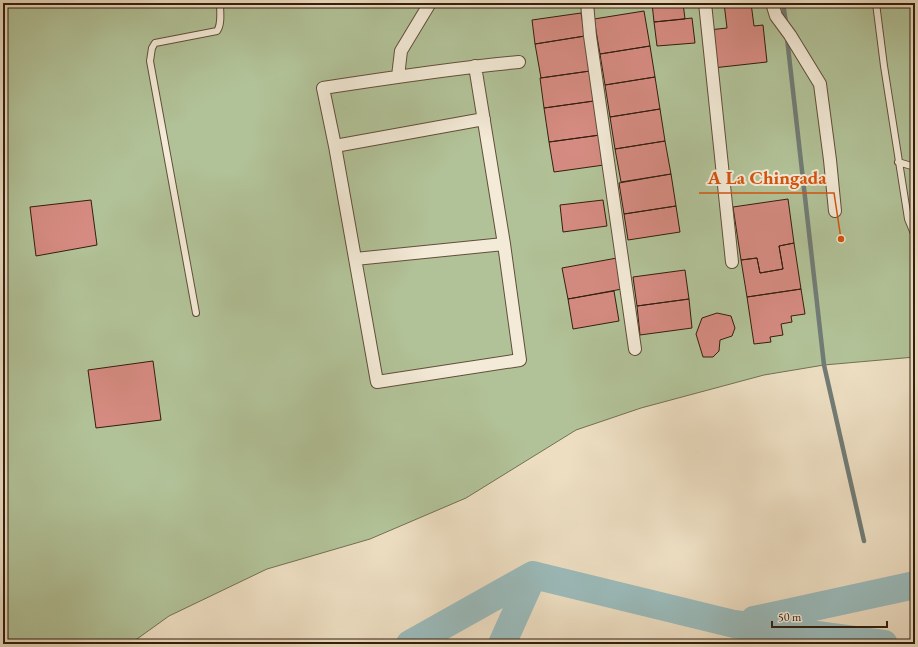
<svg xmlns="http://www.w3.org/2000/svg" width="918" height="647" viewBox="0 0 918 647" font-family="'EB Garamond',serif">
  <style>
    .green { fill: #b2c298; stroke: #727053 }
    .lines { fill: none; stroke-linecap: round; stroke-linejoin: round }
    .stream { stroke: #717c76; stroke-width: 4.5 }
    .river { stroke: #9bbbbb; stroke-width: 28 }
    .building { fill: #d58b81; stroke: #331e0e }
    .service-casing { stroke: #624e3b; stroke-width: 8 }
    .minor-casing { stroke: #624e3b; stroke-width: 14 }
    .service { stroke: #f3ead7; stroke-width: 6 }
    .minor { stroke: #f3ead7; stroke-width: 12 }
    .leader { fill: none; stroke: #d6530c; stroke-width: 1.5 }
    .callout-dot { fill: #d6530c; stroke: #f3ead7; stroke-width: 1.5 }
    .callout-label { font-size: 19px; text-anchor: middle; font-weight: bold; fill: #d6530c; stroke: #f3ead7; stroke-width: 4; stroke-linejoin: round; paint-order: stroke }
  </style>
  <rect width="100%" height="100%" fill="#eddec2"/>
  <filter id="stains"><feTurbulence type="fractalNoise" baseFrequency=".005" numOctaves="4"/><feColorMatrix values="0 0 0 0 .2 0 0 0 0 .09 0 0 0 0 .02 0 0 0 .5 -.17"/></filter>
  <radialGradient id="worn" r=".72"><stop offset=".6" stop-color="#630" stop-opacity="0"/><stop offset="1" stop-color="#630" stop-opacity=".3"/></radialGradient>
  <!-- green -->
  <path class="green" d="M 3,3 L 915,3 L 915,357 L 824,365 L 764,375 L 641,408 L 576,430 L 466,498 L 370,539 L 267,569 L 169,616 L 130,644 L 3,644 Z"/>
  <g class="lines">
    <!-- stream -->
    <path class="stream" d="M 783,3 L 786,23
      M 787,38 L 824,365 L 864,541"/>
    <!-- river -->
    <path class="river" d="M 754,620 L 915,585
      M 410,644 L 533,575
      M 502,644 L 533,575 L 734,624 L 884,644"/>
  </g>
  <!-- building -->
  <path class="building" d="M 652,3 L 683,3 L 685,19 L 654,22 Z
    M 724,3 L 751,3 L 754,26 L 763,25 L 767,62 L 713,68 L 709,30 L 727,28 Z
    M 644,11 L 650,46 L 600,54 L 594,19 Z
    M 581,13 L 585,36 L 535,44 L 532,20 Z
    M 692,18 L 695,43 L 657,46 L 654,22 Z
    M 585,36 L 590,71 L 541,78 L 535,44 Z
    M 650,46 L 655,77 L 605,85 L 600,54 Z
    M 590,71 L 594,101 L 544,108 L 540,78 Z
    M 655,77 L 660,109 L 610,117 L 605,85 Z
    M 594,101 L 600,135 L 549,142 L 544,108 Z
    M 660,109 L 665,141 L 615,149 L 610,117 Z
    M 600,135 L 604,165 L 554,172 L 549,142 Z
    M 665,141 L 671,174 L 621,182 L 615,149 Z
    M 671,174 L 676,206 L 624,214 L 619,183 Z
    M 788,199 L 794,243 L 779,246 L 783,269 L 760,273 L 757,258 L 741,260 L 733,207 Z
    M 91,200 L 97,245 L 36,256 L 30,207 Z
    M 603,200 L 607,226 L 563,232 L 560,205 Z
    M 676,206 L 680,232 L 628,240 L 624,214 Z
    M 794,243 L 801,289 L 747,297 L 741,260 L 757,258 L 760,273 L 783,269 L 779,246 Z
    M 617,258 L 622,289 L 568,299 L 562,268 Z
    M 685,270 L 689,299 L 637,306 L 633,277 Z
    M 801,289 L 805,314 L 791,316 L 792,322 L 781,324 L 783,335 L 770,337 L 771,342 L 754,344 L 747,297 Z
    M 614,291 L 619,321 L 573,329 L 568,299 Z
    M 689,299 L 692,328 L 640,335 L 637,306 Z
    M 717,313 L 731,316 L 735,328 L 732,336 L 720,340 L 719,351 L 713,357 L 703,357 L 696,334 L 702,318 Z
    M 153,361 L 161,420 L 96,428 L 88,370 Z"/>
  <g class="lines">
    <!-- service casing -->
    <g class="service-casing">
      <path id="service" d="M 876,3 L 884,66 L 908,219 L 915,236
        M 898,162 L 915,167
        M 196,313 L 150,61 L 152,48 L 155,43 L 217,31 C 222,24 220,12 220,3"/>
    </g>
    <!-- minor casing -->
    <g class="minor-casing">
      <path id="minor" d="M 587,3 L 590,36 L 635,349
        M 705,3 L 732,262
        M 772,3 L 776,16 L 790,35 L 820,84 L 830,160 L 835,211
        M 475,66 L 504,244 L 520,360 L 377,382 L 335,146 L 323,88 C 388,78 453,68 519,62
        M 398,76 L 401,51 L 430,3
        M 335,146 L 484,119
        M 355,259 L 504,244"/>
    </g>
    <!-- service -->
    <use href="#service" class="service"/>
    <!-- minor -->
    <use href="#minor" class="minor"/>
  </g>
  <!-- callouts -->
  <path class="leader" d="M841 239L834 193H699"/>
  <circle class="callout-dot" cx="841" cy="239" r="4"/>
  <g class="callout-label">
    <text x="767" y="184">A La Chingada</text>
  </g>
  <!-- margin -->
  <rect width="918" height="647" fill="none" stroke="#eddec2" stroke-width="16"/>
  <rect x="4" y="4" width="910" height="639" fill="none" stroke="#331e0e" stroke-width="2"/>
  <rect x="8" y="8" width="902" height="631" fill="none" stroke="#331e0e"/>
  <!-- scale -->
  <path d="M772 621v6h115v-6" fill="none" stroke="#331e0e" stroke-width="2"/>
  <text x="778" y="621" font-size="12" fill="#331e0e" stroke="#f3ead7" stroke-width="3" paint-order="stroke">50 m</text>
  <rect width="100%" height="100%" filter="url(#stains)"/>
  <rect width="100%" height="100%" fill="url(#worn)"/>
</svg>
